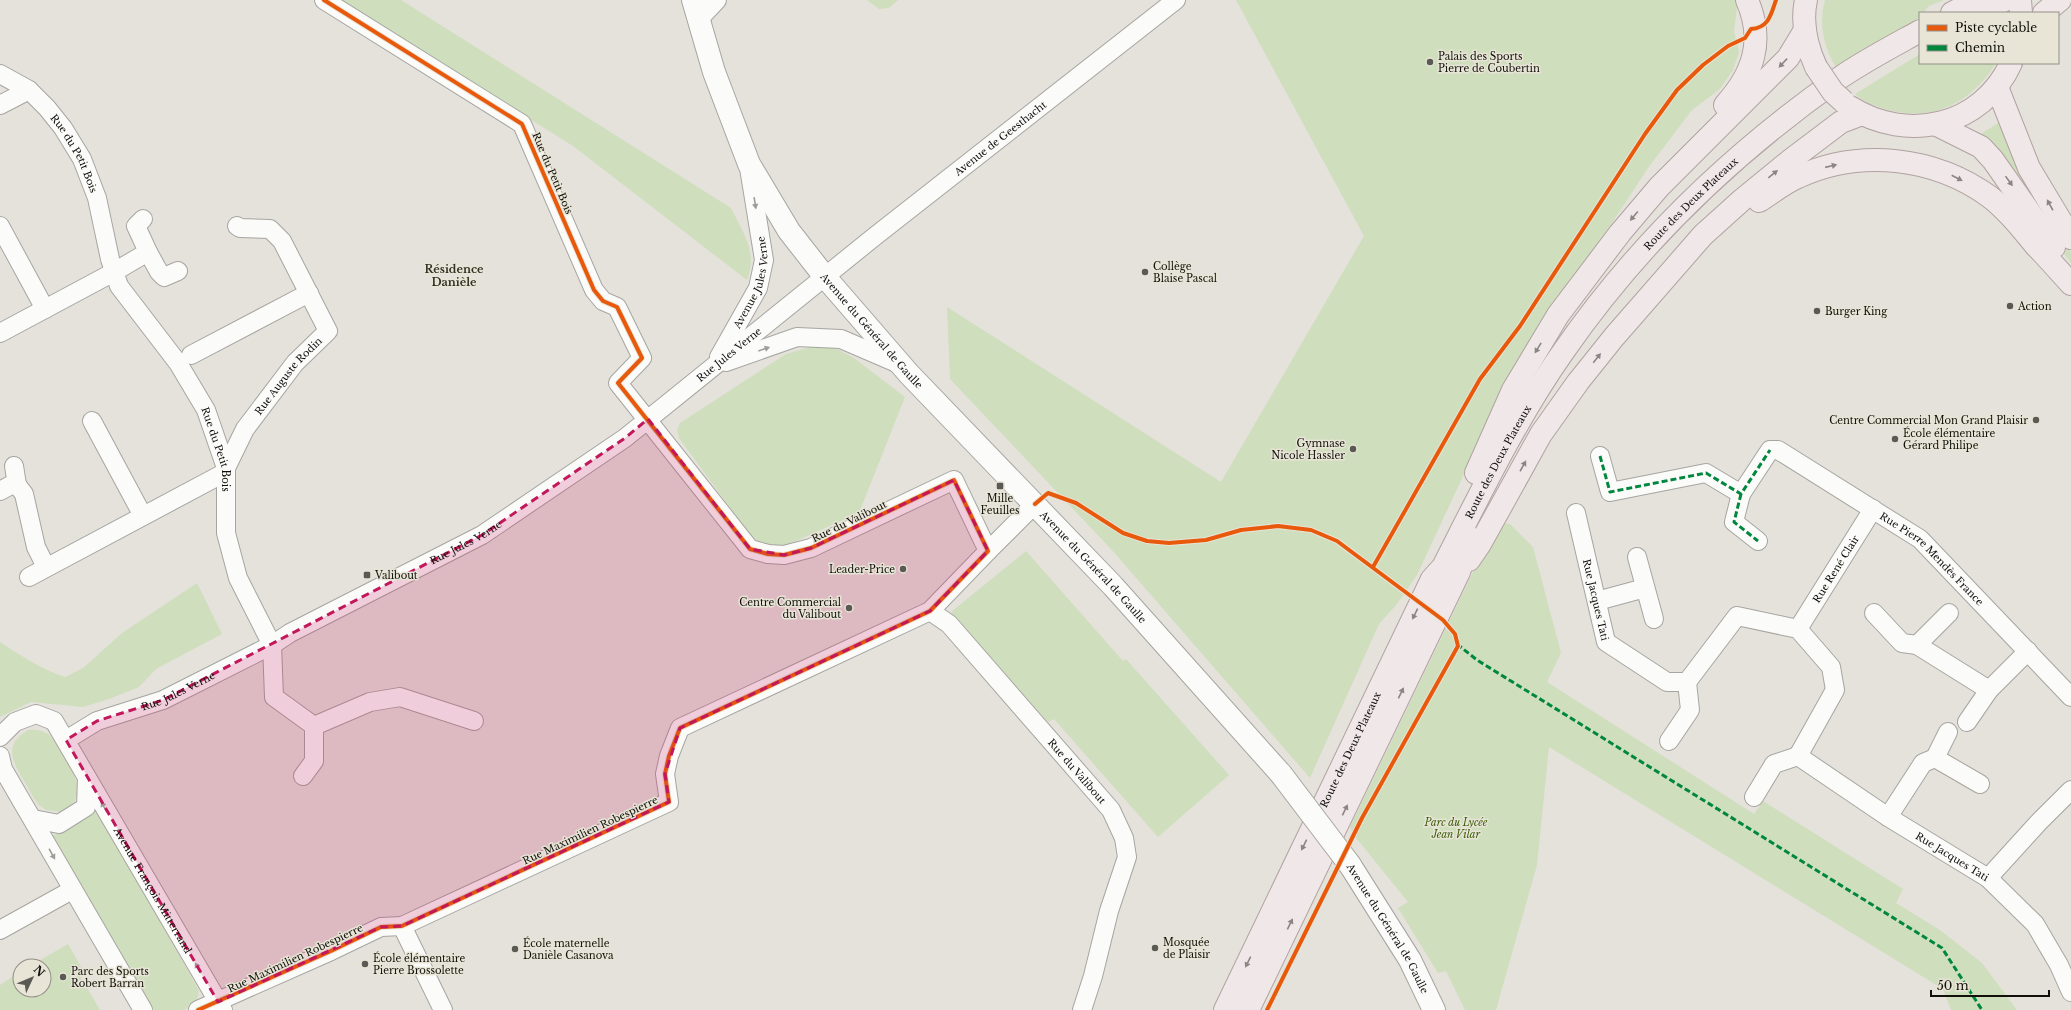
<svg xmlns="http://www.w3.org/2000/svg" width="2071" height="1010" viewBox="0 0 2071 1010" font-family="'Libre Baskerville',serif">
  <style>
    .green { fill: #cfdebd }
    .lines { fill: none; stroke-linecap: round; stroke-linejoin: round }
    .minor-casing { stroke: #a6a5a0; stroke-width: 20 }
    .tertiary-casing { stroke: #a6a5a0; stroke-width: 24 }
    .primary-casing { stroke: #b1a2a1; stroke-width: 24 }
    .minor { stroke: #fbfbfa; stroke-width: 18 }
    .tertiary { stroke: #fbfbfa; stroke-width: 22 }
    .primary { stroke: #f0e7e8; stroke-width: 22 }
    .tertiary-bridge-casing { stroke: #a6a5a0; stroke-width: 24; stroke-linecap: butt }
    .primary-bridge-casing { stroke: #b1a2a1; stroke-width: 24; stroke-linecap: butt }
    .tertiary-bridge { stroke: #fbfbfa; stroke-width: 22 }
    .primary-bridge { stroke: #f0e7e8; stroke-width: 22 }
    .quiet { stroke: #00873e; stroke-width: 3; stroke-dasharray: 6 3; stroke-linecap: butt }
    .cycleway-casing { stroke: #e8e5d7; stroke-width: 6 }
    .cycleway { stroke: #e8590c; stroke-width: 4 }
    .oneway { fill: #8b8684 }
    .oneway2 { fill: #9d9d9a }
    .marked { fill: #c2185b; fill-opacity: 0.2; stroke: #c2185b; stroke-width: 3; stroke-dasharray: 8 5; stroke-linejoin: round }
    .poi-dot { fill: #5a5953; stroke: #e8e5d7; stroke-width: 1.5 }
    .labels { text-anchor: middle; stroke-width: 3; stroke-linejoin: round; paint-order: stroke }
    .poi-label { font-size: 10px; fill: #100f0a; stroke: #e8e5d7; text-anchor: start }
    .street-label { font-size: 10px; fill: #100f0a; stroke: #e8e5d7 }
    .park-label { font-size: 10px; font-style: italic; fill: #395b07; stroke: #e8e5d7 }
    .neighbourhood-label { font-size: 11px; font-weight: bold; fill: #333126; stroke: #e8e5d7 }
  </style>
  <rect width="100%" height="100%" fill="#e4e2db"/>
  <!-- green -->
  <path class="green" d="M 339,0 L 401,0 L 731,208 C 743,233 758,252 747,280 L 573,146 Z
    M 867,0 L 898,0 L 889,8 L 879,9 Z
    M 1236,0 L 1738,0 L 1734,31 L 1739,52 L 1733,70 L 1720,89 L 1692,110 L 1648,168 L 1504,388 L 1417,575 L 1397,604 L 1379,624 L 1310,778 L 1111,549 L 950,379 L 947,307 L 1221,482 L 1364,236 Z
    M 1825,0 L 1944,0 L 1929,6 L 1923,13 L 1920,13 L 1920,16 L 1904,33 L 1837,69 C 1824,48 1818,24 1825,0 Z
    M 1920,54 L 1920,63 L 1996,63 C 1972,103 1932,123 1885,109 C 1874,105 1865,103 1855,94 Z
    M 2000,122 L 2071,253 L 2071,263 L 1979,135 Z
    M 817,345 L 837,349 L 854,358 L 905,397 L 859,513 L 787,545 L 770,547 L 757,541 L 742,524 L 679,438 L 677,430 L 680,423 L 786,354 Z
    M 1499,523 L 1510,524 L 1533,547 L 1561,653 L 1547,682 L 1754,814 L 1763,801 L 1903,889 L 1896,903 L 1940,930 L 1982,963 L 2017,1010 L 1951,1010 L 1943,989 L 1549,747 L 1537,865 L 1496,1010 L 1465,1010 L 1446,971 L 1438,973 L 1398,908 L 1408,902 L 1357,839 L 1350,827 L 1472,574 Z
    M 1026,551 L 1123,661 L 1126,659 L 1229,775 L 1158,837 L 1054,719 L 1048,722 L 951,612 Z
    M 197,583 L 222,634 L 156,669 L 139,687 L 109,699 L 83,707 L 31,702 L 0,717 L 0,642 C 21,656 41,669 65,677 L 83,668 L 122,633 Z
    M 28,730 C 36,729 42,730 48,734 C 57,741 80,781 78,791 C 77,801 70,807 62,812 L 46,810 L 39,805 C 33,798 29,789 24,781 C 12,760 3,745 28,730 Z
    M 98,808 L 199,991 L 196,1003 L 184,1010 L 154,1010 L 149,1006 L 49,837 L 66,830 Z
    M 68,944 L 84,972 L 79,974 L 100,1010 L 0,1010 L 0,985 L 20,972 L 20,990 L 44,990 L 44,966 L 30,966 Z"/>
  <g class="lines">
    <!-- minor casing -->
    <g class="minor-casing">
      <g id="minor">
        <path d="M 698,20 L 717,0"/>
        <path id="s1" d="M 0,74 L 29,90 L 47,108 L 63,128 L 82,159 L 97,198 L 110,259 L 119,286 L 178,363 L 206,410 L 226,468 L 226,533 L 238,578 L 272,645 L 274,697 L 314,726 L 314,761 L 303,776"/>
        <path d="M 0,105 L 29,90"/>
        <path d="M 0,226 L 45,309"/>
        <path d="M 148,252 L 159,272 L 164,277 L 178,271"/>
        <path d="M 0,333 L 114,272 L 148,252 L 136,226 L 143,219"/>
        <path d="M 191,355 L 309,293"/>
        <path id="s2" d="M 719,357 L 758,288 L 764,260 L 749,168"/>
        <path d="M 726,362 L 797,337 L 841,339 L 899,364"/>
        <path d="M 92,421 L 143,516"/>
        <path id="s3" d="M 1600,456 L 1610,492 L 1706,473 L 1741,494 L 1770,450 L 1778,450 L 1920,539 L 2071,697"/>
        <path d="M 14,466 L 17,485"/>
        <path id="s4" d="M 226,468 L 245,429 L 295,363 L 328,331 L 282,241 L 270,229 L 240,228 L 237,226"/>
        <path d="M 0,491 L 11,485 L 17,485 L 24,494 L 36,547 L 46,567"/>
        <path d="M 1741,494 L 1734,522 L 1758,541"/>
        <path id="s5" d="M 1576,513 L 1606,642 L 1667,682 L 1687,682 L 1737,616 L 1798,629 L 1831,667 L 1835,690 L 1798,756 L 1888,817 L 1988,878 L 2035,924 L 2059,965 L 2071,992"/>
        <path d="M 988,551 L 1035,504"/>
        <path d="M 1637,557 L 1654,619"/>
        <path d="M 29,577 L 224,473"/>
        <path d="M 1597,601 L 1645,588"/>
        <path id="s6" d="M 930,611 L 949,624 L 1111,810 L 1124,838 L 1127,857 L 1109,911 L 1093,976 L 1082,1010"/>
        <path d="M 1874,613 L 1902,643 L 1917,645"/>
        <path d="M 1949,613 L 1917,645 L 1989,690"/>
        <path id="s7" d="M 1798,629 L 1873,509"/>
        <path d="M 1967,722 L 1989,690 L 2028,651"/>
        <path d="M 314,726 L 370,702 L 400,697 L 474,721"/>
        <path id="s8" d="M 0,737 L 15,722 L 36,714 L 54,721 L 223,1010"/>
        <path id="s9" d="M 66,740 L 97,721 L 163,700 L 272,645 L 290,633 L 482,535 L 625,438 L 874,237 L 1176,0"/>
        <path d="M 1669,741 L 1690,710 L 1687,682"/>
        <path d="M 0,756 L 3,769 L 143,1010"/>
        <path d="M 1935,758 L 1948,732"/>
        <path d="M 1754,797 L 1774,764 L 1798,756"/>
        <path d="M 1888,817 L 1923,763 L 1935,758 L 1980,784"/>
        <path d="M 33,819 L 59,824 L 86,807 L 87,778"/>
        <path d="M 1988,878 L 2038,823 L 2071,790"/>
        <path d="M 402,926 L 443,1010"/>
        <path d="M 0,930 L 72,890"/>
        <path d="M 198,1010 L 331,951 L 381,927 L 402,926 L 669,802 L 665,774 L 669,756 L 680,728 L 930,611 L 988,551 L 954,480 L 811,548 L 784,555 L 768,554 L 750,549 L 618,383 L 642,358 L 617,307 L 603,301 L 594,290 L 522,124 L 324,0"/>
      </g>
    </g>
    <!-- tertiary casing -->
    <g class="tertiary-casing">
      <g id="tertiary">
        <path id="s10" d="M 693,0 L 714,72 L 749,164 L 789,231 L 825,277 L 909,374 L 1113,586 L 1281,774"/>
        <path id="s11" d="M 1350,865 L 1410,960 L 1434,1010"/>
      </g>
    </g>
    <!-- primary casing -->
    <g class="primary-casing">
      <g id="primary">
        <path d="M 1806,0 C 1801,23 1807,47 1816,67"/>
        <path d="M 2020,0 L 2021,13"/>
        <path d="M 1952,13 L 1977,0"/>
        <path d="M 1979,13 L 2005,0"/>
        <path d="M 2044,13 L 2060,0"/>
        <path d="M 1997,87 L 2029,168 L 2071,238"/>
        <path d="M 1725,105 C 1753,74 1765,41 1747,0"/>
        <path d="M 1850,107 C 1907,143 1982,127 2011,63"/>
        <path d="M 1935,124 L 1981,147 L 1993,160 L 2054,247"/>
        <path d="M 1759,201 C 1772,193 1784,183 1798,177 C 1860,148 1935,157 1990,197 C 2008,211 2022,229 2036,246 C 2048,258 2059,271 2071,284"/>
        <path d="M 1476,473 L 1513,390 L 1558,315 L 1620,233 L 1659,187 L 1788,58 L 1805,30"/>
        <path d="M 1469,560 L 1480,544 L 1541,434 L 1578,382 L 1614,337 L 1703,235 L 1743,199 L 1792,159 L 1841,122 L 1862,114"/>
        <path id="s12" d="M 1225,1010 L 1432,579 L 1443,567 C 1480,494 1516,419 1563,352 C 1637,245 1734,152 1841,77 C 1866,60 1893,46 1920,31"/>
        <path d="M 1248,1010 L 1459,572 L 1470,538"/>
      </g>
    </g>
    <!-- minor -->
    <use href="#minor" class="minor"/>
    <!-- tertiary -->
    <use href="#tertiary" class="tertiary"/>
    <!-- primary -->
    <use href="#primary" class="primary"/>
    <!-- tertiary-bridge casing -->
    <g class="tertiary-bridge-casing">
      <path id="tertiary-bridge" d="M 1281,774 L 1350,865"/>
    </g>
    <!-- primary-bridge casing -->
    <g class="primary-bridge-casing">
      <path id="primary-bridge" d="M 1816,67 L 1833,92 L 1844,102"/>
    </g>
    <!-- tertiary-bridge -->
    <use href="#tertiary-bridge" class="tertiary-bridge"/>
    <!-- primary-bridge -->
    <use href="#primary-bridge" class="primary-bridge"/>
    <!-- quiet -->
    <path class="quiet" d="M 1600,456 L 1610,492 L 1706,473 L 1741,494 L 1770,450
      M 1741,494 L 1734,522 L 1758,541
      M 1457,644 L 1477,660 L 1942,948 L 1982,1010"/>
    <!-- cycleway casing -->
    <g class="cycleway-casing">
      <path id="cycleway" d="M 1035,504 L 1048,493 L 1076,503 L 1123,533 L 1147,541 L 1169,543 L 1206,540 L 1241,530 L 1278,526 L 1311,530 L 1337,541 L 1443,620 L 1455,634 L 1458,646 L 1362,818 L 1267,1010
        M 1373,567 L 1480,379 L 1520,326 L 1645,134 L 1677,90 L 1703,65 L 1728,46 L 1745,38 L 1751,29 C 1769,28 1771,14 1776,0
        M 198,1010 L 331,951 L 381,927 L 402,926 L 669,802 L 665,774 L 669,756 L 680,728 L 930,611 L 988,551 L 954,480 L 811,548 L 784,555 L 768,554 L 750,549 L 618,383 L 642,358 L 617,307 L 603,301 L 594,290 L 522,124 L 324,0"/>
    </g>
    <!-- cycleway -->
    <use href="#cycleway" class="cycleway"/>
  </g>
  <!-- one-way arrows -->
  <defs><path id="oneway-solid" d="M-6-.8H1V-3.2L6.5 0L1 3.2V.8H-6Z"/></defs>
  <g class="oneway">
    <use href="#oneway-solid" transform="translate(1783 63) rotate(133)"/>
    <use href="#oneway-solid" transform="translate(1831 166) rotate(-13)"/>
    <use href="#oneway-solid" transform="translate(1773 174) rotate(-39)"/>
    <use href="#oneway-solid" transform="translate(1957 178) rotate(27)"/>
    <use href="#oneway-solid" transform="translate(2009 181) rotate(54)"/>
    <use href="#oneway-solid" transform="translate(2050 205) rotate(-119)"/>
    <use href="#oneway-solid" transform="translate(1634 216) rotate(130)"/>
    <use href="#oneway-solid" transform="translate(1538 348) rotate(121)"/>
    <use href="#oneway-solid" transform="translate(1597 358) rotate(-52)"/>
    <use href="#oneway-solid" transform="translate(1523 466) rotate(-61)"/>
    <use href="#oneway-solid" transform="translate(1415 614) rotate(116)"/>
    <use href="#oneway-solid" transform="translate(1401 693) rotate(-64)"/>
    <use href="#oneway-solid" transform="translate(1345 810) rotate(-64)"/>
    <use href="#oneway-solid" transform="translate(1304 845) rotate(116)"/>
    <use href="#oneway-solid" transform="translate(1290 924) rotate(-64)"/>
    <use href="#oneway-solid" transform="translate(1248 962) rotate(116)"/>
  </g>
  <g class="oneway2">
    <use href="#oneway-solid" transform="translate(755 203) rotate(81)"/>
    <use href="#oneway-solid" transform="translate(764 349) rotate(-19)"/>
    <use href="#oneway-solid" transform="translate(104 807) rotate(-120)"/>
    <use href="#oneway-solid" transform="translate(52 854) rotate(61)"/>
    <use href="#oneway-solid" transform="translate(198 968) rotate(-120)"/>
  </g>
  <!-- marked area -->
  <path class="marked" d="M 648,419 L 750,549 L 784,555 L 811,548 L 954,480 L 988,551 L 930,611 L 680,728 L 665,774 L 669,802 L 402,926 L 381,927 L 218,1002 L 66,740 L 97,721 L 163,700 L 482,535 L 625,438 Z"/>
  <!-- markers -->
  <g class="poi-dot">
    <circle cx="1430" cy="62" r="4"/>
    <circle cx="1145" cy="272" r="4"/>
    <circle cx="2010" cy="306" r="4"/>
    <circle cx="1817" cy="311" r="4"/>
    <circle cx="2036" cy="420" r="4"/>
    <circle cx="1895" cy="439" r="4"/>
    <circle cx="1353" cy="449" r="4"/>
    <rect x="996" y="482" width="8" height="8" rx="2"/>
    <circle cx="903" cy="569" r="4"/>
    <rect x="363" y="571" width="8" height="8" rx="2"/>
    <circle cx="849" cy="608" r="4"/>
    <circle cx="1155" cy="948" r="4"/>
    <circle cx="515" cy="949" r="4"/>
    <circle cx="365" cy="964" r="4"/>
    <circle cx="63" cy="977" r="4"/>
  </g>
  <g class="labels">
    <!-- poi labels -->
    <g class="poi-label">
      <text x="1438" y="60">Palais des Sports<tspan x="1438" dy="12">Pierre de Coubertin</tspan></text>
      <text x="1153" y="270">Collège<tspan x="1153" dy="12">Blaise Pascal</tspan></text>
      <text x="2018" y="310">Action</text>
      <text x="1825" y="315">Burger King</text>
      <text x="2028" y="424" text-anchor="end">Centre Commercial Mon Grand Plaisir</text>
      <text x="1903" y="437">École élémentaire<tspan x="1903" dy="12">Gérard Philipe</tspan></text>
      <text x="1345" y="447" text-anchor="end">Gymnase<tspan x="1345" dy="12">Nicole Hassler</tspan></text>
      <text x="1000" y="502" text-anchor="middle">Mille<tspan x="1000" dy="12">Feuilles</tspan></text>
      <text x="895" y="573" text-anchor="end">Leader-Price</text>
      <text x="375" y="579">Valibout</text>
      <text x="841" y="606" text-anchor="end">Centre Commercial<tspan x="841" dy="12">du Valibout</tspan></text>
      <text x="1163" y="946">Mosquée<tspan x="1163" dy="12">de Plaisir</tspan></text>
      <text x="523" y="947">École maternelle<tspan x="523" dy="12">Danièle Casanova</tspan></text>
      <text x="373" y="962">École élémentaire<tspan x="373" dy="12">Pierre Brossolette</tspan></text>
      <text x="71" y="975">Parc des Sports<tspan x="71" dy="12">Robert Barran</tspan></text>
    </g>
    <!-- street labels -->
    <g class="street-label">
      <text dy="4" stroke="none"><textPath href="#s9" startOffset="1118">Avenue de Geesthacht</textPath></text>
      <text dy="4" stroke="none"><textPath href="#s1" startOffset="112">Rue du Petit Bois</textPath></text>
      <text transform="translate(553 173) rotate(67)" y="4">Rue du Petit Bois</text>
      <text dy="4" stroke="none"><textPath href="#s12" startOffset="937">Route des Deux Plateaux</textPath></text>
      <text dy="4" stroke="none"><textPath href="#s2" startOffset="83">Avenue Jules Verne</textPath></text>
      <text dy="4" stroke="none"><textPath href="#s10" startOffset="381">Avenue du Général de Gaulle</textPath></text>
      <text dy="4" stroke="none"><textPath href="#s9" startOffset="771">Rue Jules Verne</textPath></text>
      <text dy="4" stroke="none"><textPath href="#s4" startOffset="112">Rue Auguste Rodin</textPath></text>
      <text dy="4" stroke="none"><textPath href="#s1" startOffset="446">Rue du Petit Bois</textPath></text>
      <text dy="4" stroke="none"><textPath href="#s12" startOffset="613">Route des Deux Plateaux</textPath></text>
      <text transform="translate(849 521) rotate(-26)" y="4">Rue du Valibout</text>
      <text dy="4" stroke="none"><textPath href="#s9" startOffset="447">Rue Jules Verne</textPath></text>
      <text dy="4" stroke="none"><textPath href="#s3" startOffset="426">Rue Pierre Mendès France</textPath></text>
      <text dy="4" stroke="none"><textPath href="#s10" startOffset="705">Avenue du Général de Gaulle</textPath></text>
      <text dy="4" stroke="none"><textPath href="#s7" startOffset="71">Rue René Clair</textPath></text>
      <text dy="4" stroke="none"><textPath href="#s5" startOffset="89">Rue Jacques Tati</textPath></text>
      <text dy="4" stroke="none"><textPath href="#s9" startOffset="123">Rue Jules Verne</textPath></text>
      <text dy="4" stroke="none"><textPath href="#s12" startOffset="289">Route des Deux Plateaux</textPath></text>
      <text dy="4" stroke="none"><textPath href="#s6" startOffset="218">Rue du Valibout</textPath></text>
      <text transform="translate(590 830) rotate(-25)" y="4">Rue Maximilien Robespierre</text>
      <text dy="4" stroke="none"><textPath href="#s5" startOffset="704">Rue Jacques Tati</textPath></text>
      <text dy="4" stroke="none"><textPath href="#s8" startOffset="259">Avenue François Mitterrand</textPath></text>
      <text dy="4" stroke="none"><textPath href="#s11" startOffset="74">Avenue du Général de Gaulle</textPath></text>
      <text transform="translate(295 958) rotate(-25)" y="4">Rue Maximilien Robespierre</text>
    </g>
    <!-- park labels -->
    <g class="park-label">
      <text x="1456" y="826">Parc du Lycée<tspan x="1456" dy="12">Jean Vilar</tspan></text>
    </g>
    <!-- neighbourhood labels -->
    <g class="neighbourhood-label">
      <text x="454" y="273">Résidence<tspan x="454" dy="13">Danièle</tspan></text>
    </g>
  </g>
  <!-- legend -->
  <rect x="1919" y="12" width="140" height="52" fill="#e8e5d7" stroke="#928f85"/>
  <rect x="1927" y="25" width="20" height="6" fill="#e8590c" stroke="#928f85"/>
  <text x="1955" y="32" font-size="12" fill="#100f0a">Piste cyclable</text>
  <rect x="1927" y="45" width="20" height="6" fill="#00873e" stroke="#928f85"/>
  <text x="1955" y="52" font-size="12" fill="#100f0a">Chemin</text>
  <!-- north arrow -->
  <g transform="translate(32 978) rotate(46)"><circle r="19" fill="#e8e5d7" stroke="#928f85"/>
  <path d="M0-3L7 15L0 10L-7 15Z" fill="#5a5953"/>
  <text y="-6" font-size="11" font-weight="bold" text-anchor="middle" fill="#100f0a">N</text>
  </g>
  <!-- scale -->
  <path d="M1931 990v6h118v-6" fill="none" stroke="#100f0a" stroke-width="2"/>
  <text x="1937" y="990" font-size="12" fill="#100f0a" stroke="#e8e5d7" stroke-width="3" paint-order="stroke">50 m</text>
</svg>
